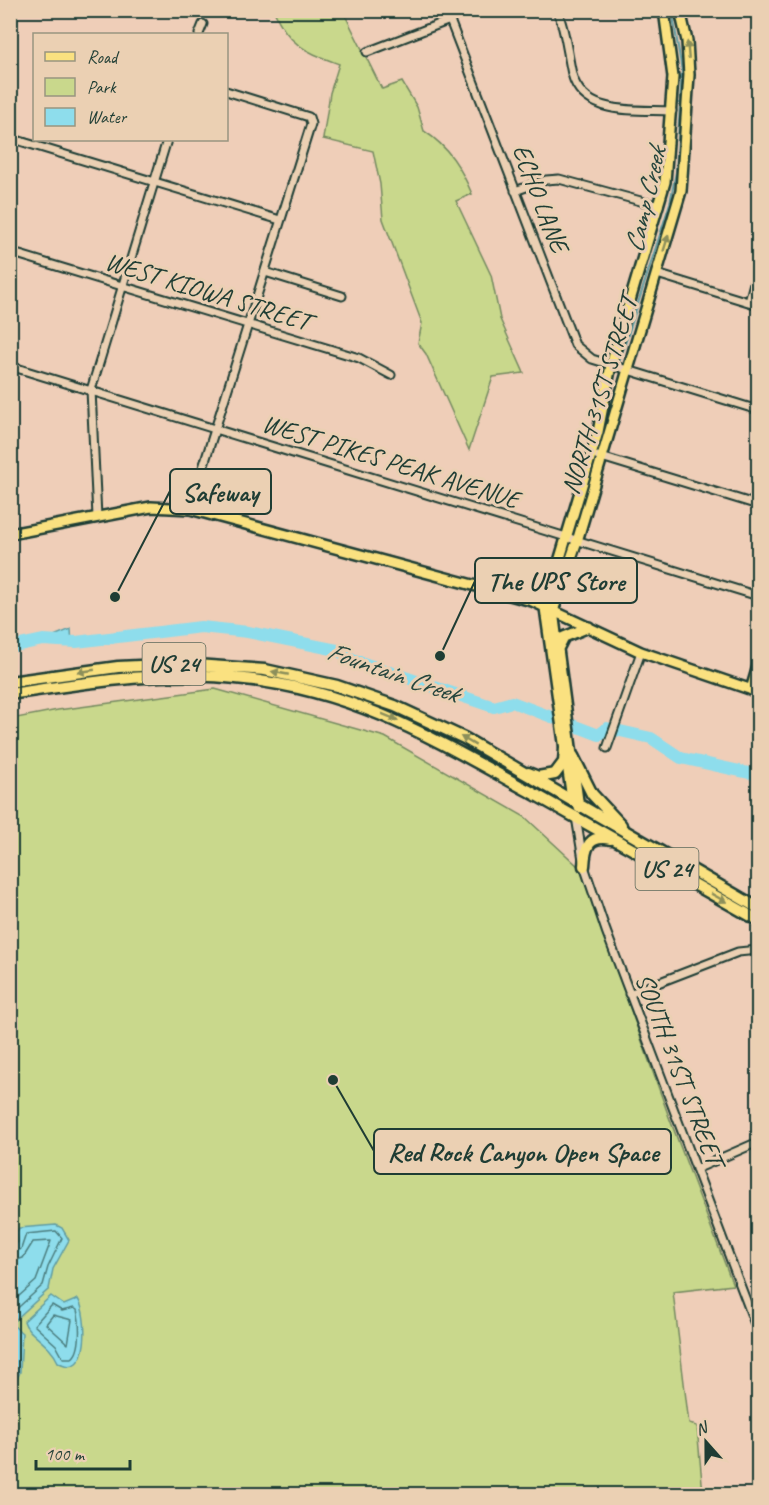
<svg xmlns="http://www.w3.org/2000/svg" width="769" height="1505" viewBox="0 0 769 1505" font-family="Caveat,sans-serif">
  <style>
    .green { fill: #c9d88c; stroke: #748a60; stroke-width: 1.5 }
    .water { fill: #8eddec; stroke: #629da2; stroke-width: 1.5 }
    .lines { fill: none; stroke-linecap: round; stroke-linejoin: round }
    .shore { stroke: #4b7d7e; stroke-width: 1.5 }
    .stream { stroke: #629da2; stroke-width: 2 }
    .river { stroke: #8eddec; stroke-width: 12 }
    .minor-casing { stroke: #1f3d34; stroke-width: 11 }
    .major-casing { stroke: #1f3d34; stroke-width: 14 }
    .highway-casing { stroke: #1f3d34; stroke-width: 15 }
    .minor { stroke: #ebd0b3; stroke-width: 7 }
    .major { stroke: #fae180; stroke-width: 9 }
    .highway { stroke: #fae180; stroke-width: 10 }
    .oneway { fill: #8c8f5a }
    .labels { text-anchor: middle; stroke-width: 6; stroke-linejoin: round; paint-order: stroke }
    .shield { fill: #ebd0b3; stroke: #5c695a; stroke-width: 1.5 }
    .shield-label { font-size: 24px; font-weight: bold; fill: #1f3d34 }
    .street-label { font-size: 26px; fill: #1f3d34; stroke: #ebd0b3 }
    .water-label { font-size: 27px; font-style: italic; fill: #25453d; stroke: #ebd0b3 }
    .leader { fill: none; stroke: #1f3d34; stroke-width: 2 }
    .callout-dot { fill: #1f3d34; stroke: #ebd0b3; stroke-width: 2 }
    .callout { fill: #ebd0b3; stroke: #1f3d34; stroke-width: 2 }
    .callout-label { font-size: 27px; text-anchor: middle; font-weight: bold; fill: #1f3d34 }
  </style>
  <rect width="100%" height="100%" fill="#efceb8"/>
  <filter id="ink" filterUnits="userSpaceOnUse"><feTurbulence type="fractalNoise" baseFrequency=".0167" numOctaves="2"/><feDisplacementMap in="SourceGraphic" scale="12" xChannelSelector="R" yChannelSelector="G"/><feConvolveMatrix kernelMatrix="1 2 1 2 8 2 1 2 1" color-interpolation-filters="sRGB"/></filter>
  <g filter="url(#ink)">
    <!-- green -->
    <path class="green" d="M 274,11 L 343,11 L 382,89 L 402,82 L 417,107 L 424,131 C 449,147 461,168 472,194 L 456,201 L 491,275 L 500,319 L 524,373 L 493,377 L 469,450 L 426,354 L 418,343 L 422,323 L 383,219 L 380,184 L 373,151 L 323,139 L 330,93 L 339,64 C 305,51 289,46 274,11 Z
      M 215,689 L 385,737 L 525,817 L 580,868 L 669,1117 L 733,1285 L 673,1292 L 689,1424 L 697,1426 L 703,1494 L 11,1494 L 11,719 L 58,710 Z"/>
    <!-- water -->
    <path class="water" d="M 71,629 L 72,646 L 46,643 L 46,639 Z
      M 56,1225 L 62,1228 L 69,1240 L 53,1269 L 49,1289 L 14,1321 L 14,1326 L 22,1333 L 20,1372 L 11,1392 L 11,1249 L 18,1242 L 17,1232 L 19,1228 Z
      M 51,1296 L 64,1305 L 78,1299 C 88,1314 91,1382 58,1362 C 50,1343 27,1334 24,1321 Z"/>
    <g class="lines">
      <!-- shore -->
      <path class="shore" d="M 10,1255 L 21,1249 L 26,1234 L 56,1231 L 62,1238 L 48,1267 L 43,1285 L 10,1315
        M 10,1262 L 23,1258 L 33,1242 L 51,1241 L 36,1281 L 10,1304
        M 52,1305 L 62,1311 L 74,1308 L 77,1310 C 80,1321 82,1351 72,1358 L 63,1358 L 56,1345 L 34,1325 Z
        M 53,1315 L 72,1320 L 68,1344 L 46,1324 Z"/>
      <!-- stream -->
      <path class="stream" d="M 620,360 L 670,203 L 676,172 L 682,71 L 672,10"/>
      <!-- river -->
      <path class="river" d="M 10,647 L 43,640 L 76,642 L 201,627 L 248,632 L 337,650 L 354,660 L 494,707 L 512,702 L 599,735 L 607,728 L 651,738 L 681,758 L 758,775"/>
      <!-- minor casing -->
      <g class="minor-casing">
        <path id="minor" d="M 446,10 L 575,345 L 592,359 L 758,410
          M 557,10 C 566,31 567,52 572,74 C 583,117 636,109 672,111
          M 199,34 L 203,24
          M 367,52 L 450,20
          M 10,138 L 280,220
          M 515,191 L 546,180 L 559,179 L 659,206
          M 10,252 L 359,358 L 391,375
          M 265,272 L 342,296
          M 657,274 L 758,305
          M 749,302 L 758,267
          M 10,366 L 758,596
          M 598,456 L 758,505
          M 190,509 L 311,124 L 309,117 L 226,91
          M 97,517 L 91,390 L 167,140
          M 607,748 L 641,652
          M 576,817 L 584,866 L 606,931 L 758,1332
          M 629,994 L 738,952 L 758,950
          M 696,1169 L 758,1142"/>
      </g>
      <!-- major casing -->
      <g class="major-casing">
        <path id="major" d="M 10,534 L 151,507 L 190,509 L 532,601 L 641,652 L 758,692
          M 558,649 L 564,637 L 589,627
          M 751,690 L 758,666
          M 571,792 L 545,608 L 598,432 L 611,365 L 665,182 L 673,77 L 664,10
          M 579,808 L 553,611 L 578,538 L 681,191 L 689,75 L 687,41 L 680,10"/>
      </g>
      <!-- highway casing -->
      <g class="highway-casing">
        <path id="highway" d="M 10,682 L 118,667 L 182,664 L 265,670 L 337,686 L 395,706 L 464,738 L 758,908
          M 10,694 C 89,682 166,669 245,679 C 356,691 434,739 529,791 C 606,834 682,877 758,920
          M 573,756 L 592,794 L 621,825
          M 528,773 L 538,777 L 555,774 L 564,762 L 565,748
          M 584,866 C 585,847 589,834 611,839"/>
      </g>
      <!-- minor -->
      <use href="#minor" class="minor"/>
      <!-- major -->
      <use href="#major" class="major"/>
      <!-- highway -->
      <use href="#highway" class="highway"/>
    </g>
    <!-- one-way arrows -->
    <defs><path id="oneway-solid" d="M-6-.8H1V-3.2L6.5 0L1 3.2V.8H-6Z" transform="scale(1.5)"/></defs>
    <g class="oneway">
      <use href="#oneway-solid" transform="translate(688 50) rotate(-95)"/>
      <use href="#oneway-solid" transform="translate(666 243) rotate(-73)"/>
      <use href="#oneway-solid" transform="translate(86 671) rotate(172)"/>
      <use href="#oneway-solid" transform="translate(280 673) rotate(-169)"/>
      <use href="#oneway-solid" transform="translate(390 717) rotate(22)"/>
      <use href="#oneway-solid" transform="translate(468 741) rotate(-149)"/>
      <use href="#oneway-solid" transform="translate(719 898) rotate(29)"/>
    </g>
  </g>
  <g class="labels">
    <!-- shield labels -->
    <g class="shield">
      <rect x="142.5" y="643" width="63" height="42" rx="4.5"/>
      <rect x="635.5" y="848" width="63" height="42" rx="4.5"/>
    </g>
    <g class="shield-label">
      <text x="174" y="672">US 24</text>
      <text x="667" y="877">US 24</text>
    </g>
    <!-- street labels -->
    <g class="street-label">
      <text transform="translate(541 198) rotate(69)" y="9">ECHO LANE</text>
      <text transform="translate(208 291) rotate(17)" y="9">WEST KIOWA STREET</text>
      <text transform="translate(599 395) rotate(-73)" y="9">NORTH 31ST STREET</text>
      <text transform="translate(391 461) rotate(17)" y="9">WEST PIKES PEAK AVENUE</text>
      <text transform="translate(680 1069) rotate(69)" y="9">SOUTH 31ST STREET</text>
    </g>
    <!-- water labels -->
    <g class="water-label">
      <text transform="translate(645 200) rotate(-77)" y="9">Camp Creek</text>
      <text transform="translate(393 672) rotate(19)" y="9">Fountain Creek</text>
    </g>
  </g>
  <!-- callouts -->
  <path class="leader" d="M115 597L170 491M440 656L475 581M333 1080L374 1151"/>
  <g class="callout-dot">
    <circle cx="115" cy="597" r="6"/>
    <circle cx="440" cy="656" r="6"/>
    <circle cx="333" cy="1080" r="6"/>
  </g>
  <g class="callout">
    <rect x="170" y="469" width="101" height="45" rx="6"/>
    <rect x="475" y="558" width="162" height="45" rx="6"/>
    <rect x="374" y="1129" width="297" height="45" rx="6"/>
  </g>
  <g class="callout-label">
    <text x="220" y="501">Safeway</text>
    <text x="556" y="590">The UPS Store</text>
    <text x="523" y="1161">Red Rock Canyon Open Space</text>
  </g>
  <!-- margin -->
  <rect width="769" height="1505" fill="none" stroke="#ebd0b3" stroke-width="36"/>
  <rect x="18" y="18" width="733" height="1469" fill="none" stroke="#1f3d34" stroke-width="2" filter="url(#ink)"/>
  <!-- legend -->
  <rect x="33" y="33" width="195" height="108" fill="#ebd0b3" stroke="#999580" stroke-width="1.5"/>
  <rect x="45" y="52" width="30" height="9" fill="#fae180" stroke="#999580" stroke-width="1.5"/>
  <text x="87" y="63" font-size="18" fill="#1f3d34">Road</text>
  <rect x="45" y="78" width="30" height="18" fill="#c9d88c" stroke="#999580" stroke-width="1.5"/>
  <text x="87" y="93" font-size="18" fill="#1f3d34">Park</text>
  <rect x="45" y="108" width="30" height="18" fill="#8eddec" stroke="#999580" stroke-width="1.5"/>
  <text x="87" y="123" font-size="18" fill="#1f3d34">Water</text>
  <!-- north arrow -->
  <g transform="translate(706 1442) rotate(339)" stroke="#ebd0b3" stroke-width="4.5" paint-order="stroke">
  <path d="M0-4.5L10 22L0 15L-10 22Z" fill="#1f3d34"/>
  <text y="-9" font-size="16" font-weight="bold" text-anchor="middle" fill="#1f3d34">N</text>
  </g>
  <!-- scale -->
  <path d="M36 1460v9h94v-9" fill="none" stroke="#1f3d34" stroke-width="3"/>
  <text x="45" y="1460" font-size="18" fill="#1f3d34" stroke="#ebd0b3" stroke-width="4.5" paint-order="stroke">100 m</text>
</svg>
